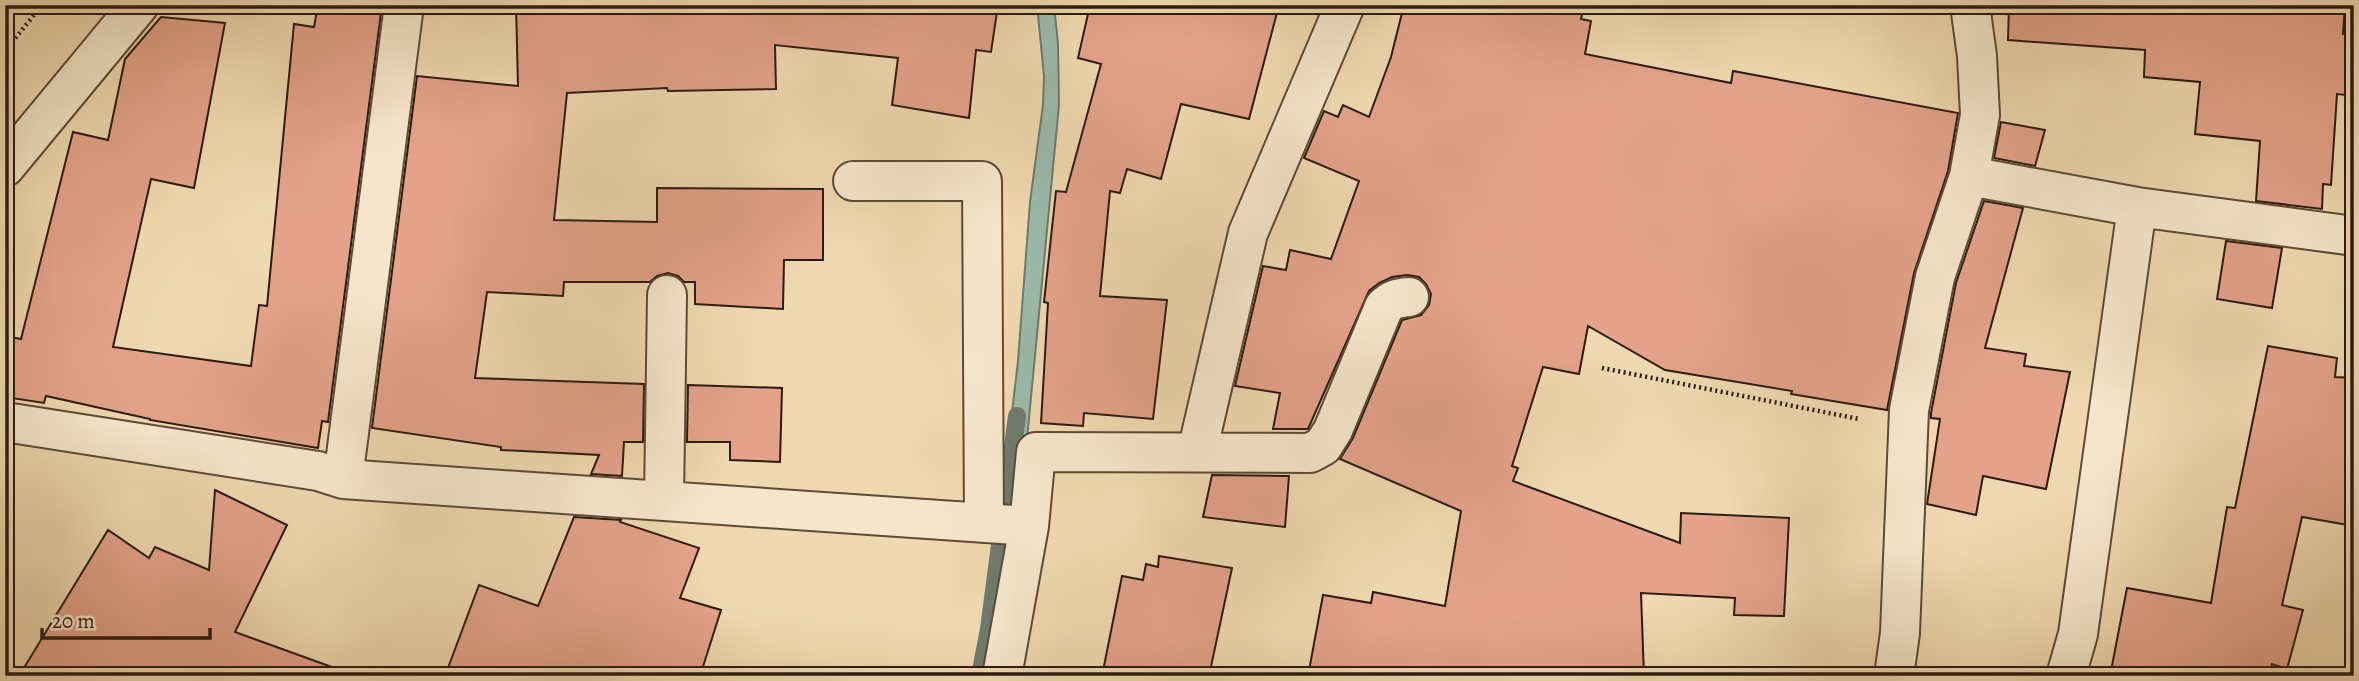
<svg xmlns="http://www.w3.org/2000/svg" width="2359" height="681" viewBox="0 0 2359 681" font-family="Alegreya,serif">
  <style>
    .water { fill: #9abaab; stroke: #6e7a6e; stroke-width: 2 }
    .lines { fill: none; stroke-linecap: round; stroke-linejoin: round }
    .stream { stroke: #6e7a6e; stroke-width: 18 }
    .building { fill: #e3a289; stroke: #2c1b12; stroke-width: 2 }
    .minor-casing { stroke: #5d4a39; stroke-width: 42 }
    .path { stroke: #2c1b12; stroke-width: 4.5; stroke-dasharray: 2 3.5; stroke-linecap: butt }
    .minor { stroke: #f5e6cb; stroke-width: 38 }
  </style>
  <rect width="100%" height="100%" fill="#efd8af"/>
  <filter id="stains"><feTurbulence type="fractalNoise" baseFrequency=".00286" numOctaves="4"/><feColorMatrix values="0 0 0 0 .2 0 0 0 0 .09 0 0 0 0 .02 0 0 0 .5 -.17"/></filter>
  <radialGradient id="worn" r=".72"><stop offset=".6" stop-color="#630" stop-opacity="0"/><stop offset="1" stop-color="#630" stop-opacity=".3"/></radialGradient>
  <!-- water -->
  <path class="water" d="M 1037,5 L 1054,5 L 1058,44 L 1059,105 L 1027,439 L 1009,438 L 1018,361 L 1030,202 L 1043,105 L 1044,76 Z
    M 984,619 L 1000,622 L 990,676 L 973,676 Z"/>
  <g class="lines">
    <!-- stream -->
    <path class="stream" d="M 980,676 L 989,629 L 1017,416"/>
  </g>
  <!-- building -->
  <path class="building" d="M 318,5 L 382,5 L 328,422 L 322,421 L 318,448 L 150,420 L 150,419 L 46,396 L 44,403 L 5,397 L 5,336 L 21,339 L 73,132 L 108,140 L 125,59 L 161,17 L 225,23 L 194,188 L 151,179 L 113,347 L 251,366 L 259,305 L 267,306 L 294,24 L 314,27 Z
    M 516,5 L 998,5 L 991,52 L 976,50 L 969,118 L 892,105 L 898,58 L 775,45 L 776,89 L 668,91 L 667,88 L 567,93 L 554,220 L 657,222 L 657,188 L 823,189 L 823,260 L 784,260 L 783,309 L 695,304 L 695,282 L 684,282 L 678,276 L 668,273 L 657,276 L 650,282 L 564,282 L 563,296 L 487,292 L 475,378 L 644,384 L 643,442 L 624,442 L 622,476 L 591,474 L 599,455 L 501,450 L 501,447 L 372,428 L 417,76 L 518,86 Z
    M 1090,5 L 1279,5 L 1249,119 L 1181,104 L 1161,179 L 1127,169 L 1120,193 L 1110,191 L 1100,296 L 1167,300 L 1153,419 L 1084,413 L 1083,426 L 1041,423 L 1048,303 L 1044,302 L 1056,191 L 1066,192 L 1101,64 L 1078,58 Z
    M 1404,5 L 1584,5 L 1581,19 L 1591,21 L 1585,54 L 1731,83 L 1733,71 L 1958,113 L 1948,171 L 1914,273 L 1887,410 L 1791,394 L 1792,391 L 1665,370 L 1588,326 L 1579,374 L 1543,367 L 1512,466 L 1518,468 L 1513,481 L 1680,543 L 1681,513 L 1789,518 L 1784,616 L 1734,615 L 1735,598 L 1641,593 L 1644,676 L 1308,676 L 1323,595 L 1371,603 L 1373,592 L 1445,606 L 1461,511 L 1340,459 L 1353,438 L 1402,320 L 1421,315 L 1429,305 L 1431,294 L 1426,284 L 1419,277 L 1407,275 L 1392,277 L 1379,283 L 1369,291 L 1308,429 L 1273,429 L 1280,393 L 1235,386 L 1263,266 L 1286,270 L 1290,250 L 1331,259 L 1359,181 L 1304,158 L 1324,111 L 1338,117 L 1343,105 L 1369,117 L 1391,57 Z
    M 2009,5 L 2345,5 L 2343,34 L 2351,35 L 2346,95 L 2337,94 L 2331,185 L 2323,184 L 2322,209 L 2256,201 L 2260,141 L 2195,134 L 2200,82 L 2144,77 L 2145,50 L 2008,40 Z
    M 2001,122 L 2045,130 L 2035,166 L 1994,158 Z
    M 1984,201 L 2023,208 L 1985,348 L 2026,354 L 2024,366 L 2070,372 L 2046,489 L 1983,476 L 1976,515 L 1927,504 L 1940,419 L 1931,418 L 1931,413 L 1956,283 Z
    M 2226,241 L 2282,248 L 2272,308 L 2217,299 Z
    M 2268,346 L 2337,358 L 2335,377 L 2354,378 L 2354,526 L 2302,517 L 2282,605 L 2303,610 L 2287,669 L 2272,664 L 2269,676 L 2110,676 L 2127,588 L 2211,603 L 2227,507 L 2235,508 Z
    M 688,385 L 782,388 L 780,462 L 730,460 L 730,442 L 687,442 Z
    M 1212,475 L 1289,476 L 1285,527 L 1203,517 Z
    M 215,490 L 287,525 L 235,632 L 340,670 L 339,676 L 19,676 L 108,530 L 149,558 L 155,547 L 209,570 Z
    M 574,517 L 621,520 L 620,522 L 699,548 L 680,598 L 721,610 L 700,676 L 445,676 L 479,585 L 538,606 Z
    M 1159,556 L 1232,568 L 1209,676 L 1102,676 L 1122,576 L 1143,580 L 1146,564 L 1158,567 Z"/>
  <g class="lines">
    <!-- minor casing -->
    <g class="minor-casing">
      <path id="minor" d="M 404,5 L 343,479 L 1029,526
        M 5,167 L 139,5
        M 1969,176 L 2137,207 L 2354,236
        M 853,181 L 982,181 L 984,523
        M 5,422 L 318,471 L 343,479
        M 1197,452 L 1248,233 L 1345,5
        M 664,500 L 667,295
        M 1002,676 L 1029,526 L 1036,452 L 1310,453 L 1323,446 L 1333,430 L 1384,307 C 1392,299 1398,298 1409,297
        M 1894,676 L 1900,633 L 1909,410 L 1935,277 L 1969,176 L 1980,115 L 1977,56 L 1970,5
        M 2066,676 L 2078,634 L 2137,207"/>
    </g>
    <!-- path -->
    <path class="path" d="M 5,51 L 42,5
      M 1602,368 L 1859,419"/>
    <!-- minor -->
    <use href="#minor" class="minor"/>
  </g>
  <!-- margin -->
  <rect width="2359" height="681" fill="none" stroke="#efd8af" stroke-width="28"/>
  <rect x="7" y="7" width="2345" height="667" fill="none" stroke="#2c1b12" stroke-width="3.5"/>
  <rect x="14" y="14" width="2331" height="653" fill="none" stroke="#2c1b12" stroke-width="2"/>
  <!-- scale -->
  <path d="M42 628v10h168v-10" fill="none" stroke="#2c1b12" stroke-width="3.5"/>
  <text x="52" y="628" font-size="21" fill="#2c1b12" stroke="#f5e6cb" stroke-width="5" paint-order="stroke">20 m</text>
  <rect width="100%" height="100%" filter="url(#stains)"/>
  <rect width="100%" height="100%" fill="url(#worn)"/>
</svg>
